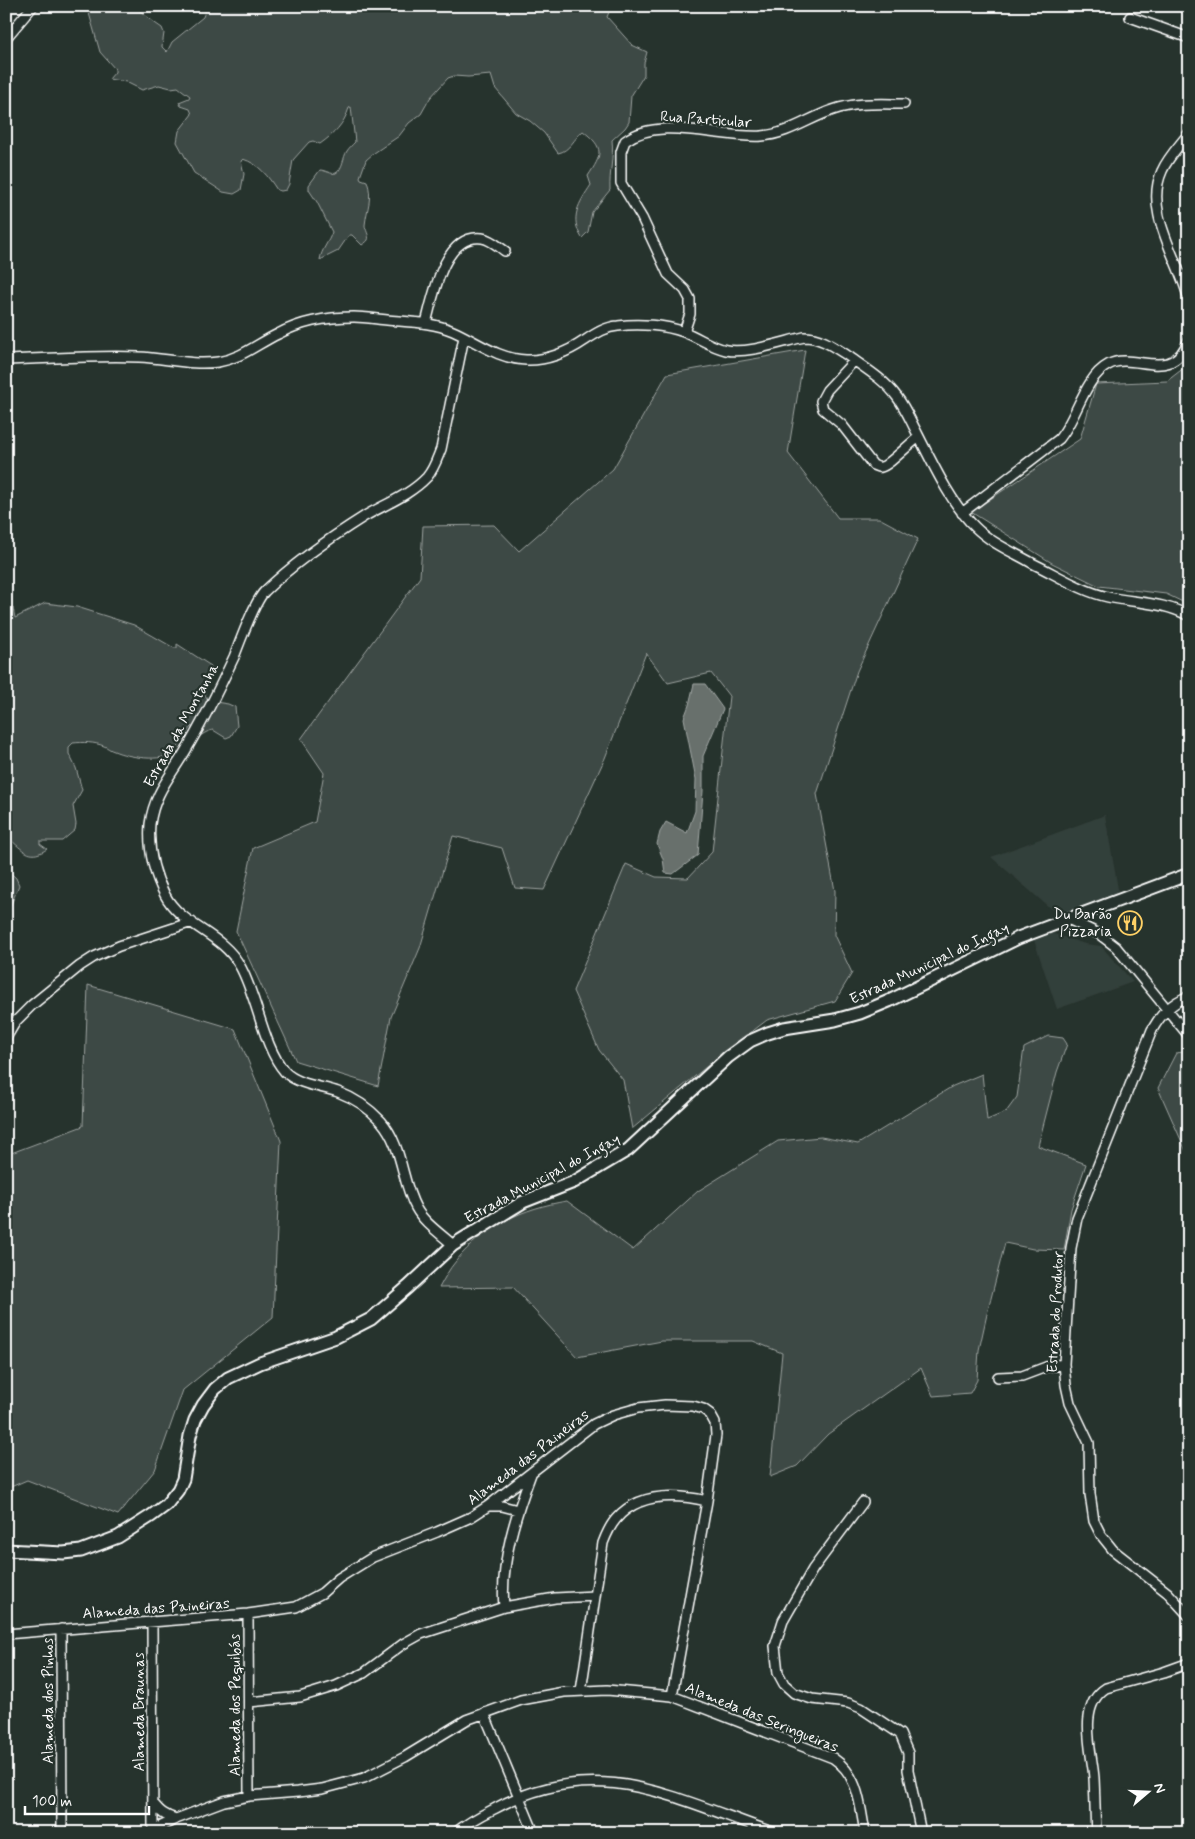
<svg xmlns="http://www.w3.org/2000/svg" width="1195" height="1839" viewBox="0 0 1195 1839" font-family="Mynerve,sans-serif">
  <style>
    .built { fill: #333f3a }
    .green { fill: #3e4944; stroke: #9ea4a2 }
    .water { fill: #67706c; stroke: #a4a9a7 }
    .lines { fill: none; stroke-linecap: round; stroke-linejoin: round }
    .minor-casing { stroke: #fff; stroke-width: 12 }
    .tertiary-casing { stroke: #fff; stroke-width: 15 }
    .minor { stroke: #26332d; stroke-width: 9 }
    .tertiary { stroke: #26332d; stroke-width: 11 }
    .labels { text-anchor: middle; stroke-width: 4.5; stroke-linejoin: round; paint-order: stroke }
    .street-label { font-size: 15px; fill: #fff; stroke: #26332d }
    .poi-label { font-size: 15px; fill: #fff; stroke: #26332d; text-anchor: end }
  </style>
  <rect width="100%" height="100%" fill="#26332d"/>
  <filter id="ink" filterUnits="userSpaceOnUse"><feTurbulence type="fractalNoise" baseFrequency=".02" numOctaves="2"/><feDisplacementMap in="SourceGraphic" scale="10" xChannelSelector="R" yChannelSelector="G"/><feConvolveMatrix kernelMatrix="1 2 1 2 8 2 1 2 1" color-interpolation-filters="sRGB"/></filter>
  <g filter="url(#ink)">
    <!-- built -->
    <path class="built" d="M 1105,815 L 1118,889 L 1115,896 L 1058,915 L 991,857 Z
      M 1051,933 L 1085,944 L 1101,946 L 1133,982 L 1057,1009 L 1033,937 Z"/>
    <!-- green -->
    <path class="green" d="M 87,6 C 96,6 129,4 134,7 C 144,13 152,22 162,28 L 164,33 L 162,47 L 167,52 L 172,42 L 203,17 L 207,6 L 617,6 L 611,7 L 607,17 L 632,45 L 647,52 L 644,63 L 644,75 L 631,96 L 629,122 L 625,128 L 612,140 C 614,157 609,173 610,190 L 592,212 L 588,232 L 582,238 C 569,218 579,203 591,185 L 588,176 C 602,155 605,148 583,131 C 574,138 570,151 558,153 L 544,133 L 530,121 L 516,113 L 495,88 L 491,75 L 468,77 L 454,76 L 448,78 L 430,98 L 421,114 L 409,123 L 399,136 L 374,153 L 366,160 L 360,177 L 361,179 L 367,181 C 373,199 367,207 365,225 C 365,229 370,236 368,240 C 367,242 363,244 362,245 L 352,235 L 349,235 L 338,251 L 320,260 C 321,250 329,242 332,232 L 317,202 L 309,190 L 309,185 L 320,170 C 325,170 332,175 336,173 C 343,169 343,157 347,151 C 349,148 352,145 355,142 L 351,107 L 349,108 C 344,124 334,134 320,144 L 313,141 L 309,142 L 293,160 L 289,184 L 286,190 L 281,191 L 277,190 C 268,176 259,164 243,159 L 241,161 L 244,174 L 241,190 L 234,194 L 223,192 L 194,173 L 177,142 L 179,131 L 192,114 L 190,109 L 181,106 L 179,102 L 189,98 L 190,96 L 178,87 L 171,88 L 159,85 L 142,90 L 126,82 L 109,79 L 115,72 L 115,69 L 100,52 Z
      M 805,350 L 788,453 L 838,518 L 879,518 L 918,539 L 857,671 L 817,794 L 835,891 L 834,935 L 852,973 L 835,1001 L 767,1020 L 706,1067 L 632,1129 L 623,1080 L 599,1050 L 573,991 L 626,864 L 656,877 L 688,878 L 712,852 L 729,696 L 711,673 L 668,683 L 646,653 L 605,758 L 544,890 L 515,888 L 502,848 L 453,836 L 420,948 L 391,1017 L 378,1086 L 296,1061 L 236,931 L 253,848 L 315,822 L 324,773 L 301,739 L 420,577 L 423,526 L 494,525 L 519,551 L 613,469 L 667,374 Z
      M 1189,364 L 1189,605 L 1166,594 L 1099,586 L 1052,563 L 971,512 L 1080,439 L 1096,384 L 1167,381 Z
      M 45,603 L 77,607 L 134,625 L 174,648 L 177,648 L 177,644 L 211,666 L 213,673 C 207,682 200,691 209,701 L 228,704 L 235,707 L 237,726 L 231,736 L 226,738 L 213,730 C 196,733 185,755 175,768 L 192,732 L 192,726 C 185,733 180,747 174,752 C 162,763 128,757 114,751 C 110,750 107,747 104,746 C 94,742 83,742 73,743 L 69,747 L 69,754 L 76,768 L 82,790 L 73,806 L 76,824 L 75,830 L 62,841 L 40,841 L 40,844 L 47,849 C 31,860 25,852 12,841 L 9,844 L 8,854 L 6,855 L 6,606 L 13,608 L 15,618 Z
      M 6,869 L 16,878 L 19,885 L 10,907 L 6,921 Z
      M 88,985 L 235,1029 L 281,1141 L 273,1317 L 183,1390 L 155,1470 L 118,1515 L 27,1480 L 6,1489 L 6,1155 L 83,1126 Z
      M 1048,1036 L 1063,1038 L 1067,1044 L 1057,1072 L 1038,1146 L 1086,1164 L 1071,1209 L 1064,1250 L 1033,1249 L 1005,1243 L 987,1314 L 979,1350 L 977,1380 L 970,1393 L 933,1396 L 921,1368 L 828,1434 L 797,1466 L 770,1477 L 782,1353 L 753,1341 L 662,1341 L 577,1357 L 513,1287 L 439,1288 C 444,1279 449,1269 456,1261 C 484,1226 523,1208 567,1201 L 633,1250 L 698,1191 L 778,1141 L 821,1137 L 858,1144 L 953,1086 L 982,1074 L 987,1120 L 1006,1112 L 1017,1097 L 1024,1048 Z
      M 1189,1051 L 1189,1158 L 1158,1088 L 1176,1053 Z"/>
    <!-- water -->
    <path class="water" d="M 694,684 L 705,684 L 723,709 L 703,756 L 703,791 L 698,855 L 673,874 L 665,873 L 663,859 L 657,844 L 660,832 L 666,822 L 687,833 L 695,811 L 696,779 L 684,718 L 689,705 Z"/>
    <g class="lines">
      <!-- minor casing -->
      <g class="minor-casing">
        <path id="minor" d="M 1130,17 L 1189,38
          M 6,38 L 33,6
          M 1189,133 C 1180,145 1168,157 1162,171 C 1143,212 1180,261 1189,300
          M 426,323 C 433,297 444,233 482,238 C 490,239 498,246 505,251
          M 684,332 L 690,314 L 690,299 L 685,290 L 668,274 L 642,218 L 621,183 L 621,152 L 625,141 C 661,115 719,139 762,136 C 788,134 809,118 833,110 C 856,102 881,104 904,104
          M 6,360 C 50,359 95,355 139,357 C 166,358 192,366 218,362 C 242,358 257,344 278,334 C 302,321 327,317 354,317 C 365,317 376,319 387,320 C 409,322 433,322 453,331 C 476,341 498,359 526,360 C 546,361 568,352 584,341 C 595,334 605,327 618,326 C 638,323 665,325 684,332 C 698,337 711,347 726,350 C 748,354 782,342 804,337 C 821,337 834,347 848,356 C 865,368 885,380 897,397 C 904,406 909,417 914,427 C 930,458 950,503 975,527 C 991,543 1013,552 1032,563 C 1057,575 1081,591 1108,597 C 1136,603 1164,602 1189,616
          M 854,361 L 827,390 L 821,401 L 823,409 L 842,425 L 873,465 C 876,466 878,468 881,467 C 888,466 910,443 919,437
          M 962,513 L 1059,439 C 1077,418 1084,378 1108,365 C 1134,350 1172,386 1189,339
          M 1068,919 L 1099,934 L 1116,947 L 1189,1036
          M 1189,996 C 1171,1003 1161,1014 1152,1030 L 1077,1218 L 1071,1248 L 1064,1364 L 1066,1385 L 1070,1403 L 1089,1443 L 1090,1494 L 1094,1521 L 1101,1535 L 1113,1550 L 1168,1593 L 1189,1616
          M 6,1038 L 16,1021 L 32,1005 L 80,966 L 94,957 L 119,946 L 192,922
          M 453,1245 C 441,1234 424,1223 416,1208 C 401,1181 403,1146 381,1121 C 370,1109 354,1098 338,1092 C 321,1086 298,1085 285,1072 C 263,1047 257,996 240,966 C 222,933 181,926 165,895 C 154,874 148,849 150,824 C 154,793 171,776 186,750 C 204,720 219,689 234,657 C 240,642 255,600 265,591 C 295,562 330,538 365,516 C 386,504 410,495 427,477 C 434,469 437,459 441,449 L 464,337
          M 998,1377 L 1022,1376 L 1046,1367 L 1064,1364
          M 863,1502 L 813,1569 L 783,1621 L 775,1646 L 778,1673 L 784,1684 L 794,1693 L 812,1699 L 848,1703 L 861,1708 L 900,1734 L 908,1753 L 908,1770 L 921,1833
          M 488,1506 L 502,1506 L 518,1510
          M 504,1607 C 500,1563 516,1514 531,1474
          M 248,1614 L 249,1796
          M 152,1621 L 153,1833
          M 61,1629 L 62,1833
          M 6,1634 L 248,1614 L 296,1607 L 322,1593 L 339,1578 L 373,1557 L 437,1532 L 471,1517 L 488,1506 L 594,1424 L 613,1415 L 638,1408 L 665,1405 L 693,1406 L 703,1409 L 710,1414 L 715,1423 L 716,1435 L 707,1501 L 672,1696
          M 581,1691 L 603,1543 C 606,1535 610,1526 616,1519 C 639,1492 676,1494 707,1501
          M 249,1702 L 300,1697 L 336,1686 L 364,1673 L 403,1644 L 421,1634 L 504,1607 L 555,1598 L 595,1596
          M 484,1713 L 534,1833
          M 153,1803 C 160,1812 165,1816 176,1819
          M 153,1830 L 176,1819 L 224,1801 L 249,1796 L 298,1792 L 322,1789 L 364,1778 L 405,1757 L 466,1720 L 521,1700 L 564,1692 L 607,1690 L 672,1696 L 833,1758 C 859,1775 860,1805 865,1833
          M 455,1833 C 467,1823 480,1816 494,1809 C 598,1752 675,1799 775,1833
          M 1096,1833 C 1095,1815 1095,1797 1094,1778 C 1092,1751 1077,1706 1106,1688 L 1164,1672 L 1189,1663"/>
      </g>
      <!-- tertiary casing -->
      <g class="tertiary-casing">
        <path id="tertiary" d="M 6,1550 L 63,1553 L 81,1551 L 118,1537 L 151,1516 L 166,1505 L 178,1490 L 183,1479 L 190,1436 L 195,1420 L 203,1405 L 215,1389 L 228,1378 L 260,1363 L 336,1337 L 371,1319 L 408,1287 L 453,1245 L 523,1202 L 574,1182 L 628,1150 L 728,1057 L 750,1041 L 768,1033 L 784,1028 L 835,1020 L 860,1013 L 889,1001 L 1018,938 L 1189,874"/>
      </g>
      <!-- minor -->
      <use href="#minor" class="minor"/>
      <!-- tertiary -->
      <use href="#tertiary" class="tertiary"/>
    </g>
  </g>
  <!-- icons -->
  <defs>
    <g id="restaurant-ring" transform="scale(1.25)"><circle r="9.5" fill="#26332d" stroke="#ffd166" stroke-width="1.5"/><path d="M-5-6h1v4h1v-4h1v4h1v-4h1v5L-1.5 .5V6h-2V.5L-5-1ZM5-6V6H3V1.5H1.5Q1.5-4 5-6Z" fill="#ffd166"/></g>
  </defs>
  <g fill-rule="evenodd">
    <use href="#restaurant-ring" x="1130" y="923"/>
  </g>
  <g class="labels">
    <!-- street labels -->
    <g class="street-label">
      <text transform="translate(706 119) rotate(4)" y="5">Rua Particular</text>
      <text transform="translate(181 725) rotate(-61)" y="5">Estrada da Montanha</text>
      <text transform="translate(929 963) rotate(-25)" y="5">Estrada Municipal do Ingay</text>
      <text transform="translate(542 1178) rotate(-28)" y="5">Estrada Municipal do Ingay</text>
      <text transform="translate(1055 1312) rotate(-87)" y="5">Estrada do Produtor</text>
      <text transform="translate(528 1457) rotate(-37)" y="5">Alameda das Paineiras</text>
      <text transform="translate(156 1608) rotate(-4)" y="5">Alameda das Paineiras</text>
      <text transform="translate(48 1701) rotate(-90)" y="5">Alameda dos Pinhos</text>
      <text transform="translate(235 1705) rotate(-90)" y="5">Alameda dos Pequibás</text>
      <text transform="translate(139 1712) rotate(-90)" y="5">Alameda Braunas</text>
      <text transform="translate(762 1717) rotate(22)" y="5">Alameda das Seringueiras</text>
    </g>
    <!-- poi labels -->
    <g class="poi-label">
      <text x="1112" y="919">Du Barão<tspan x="1112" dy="17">Pizzaria</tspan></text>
    </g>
  </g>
  <!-- margin -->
  <rect width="1195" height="1839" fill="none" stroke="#26332d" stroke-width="25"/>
  <rect x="12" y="12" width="1170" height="1814" fill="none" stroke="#fff" stroke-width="2" filter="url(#ink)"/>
  <!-- north arrow -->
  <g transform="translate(1148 1792) rotate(71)" stroke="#26332d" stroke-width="4" paint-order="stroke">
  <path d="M0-4L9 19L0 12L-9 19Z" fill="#ffffff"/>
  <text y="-8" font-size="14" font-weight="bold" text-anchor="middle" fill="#ffffff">N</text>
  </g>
  <!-- scale -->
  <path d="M25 1806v8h124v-8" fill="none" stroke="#ffffff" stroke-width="2.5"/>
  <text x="32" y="1806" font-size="15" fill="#ffffff" stroke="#26332d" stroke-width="4" paint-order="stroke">100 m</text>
</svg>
